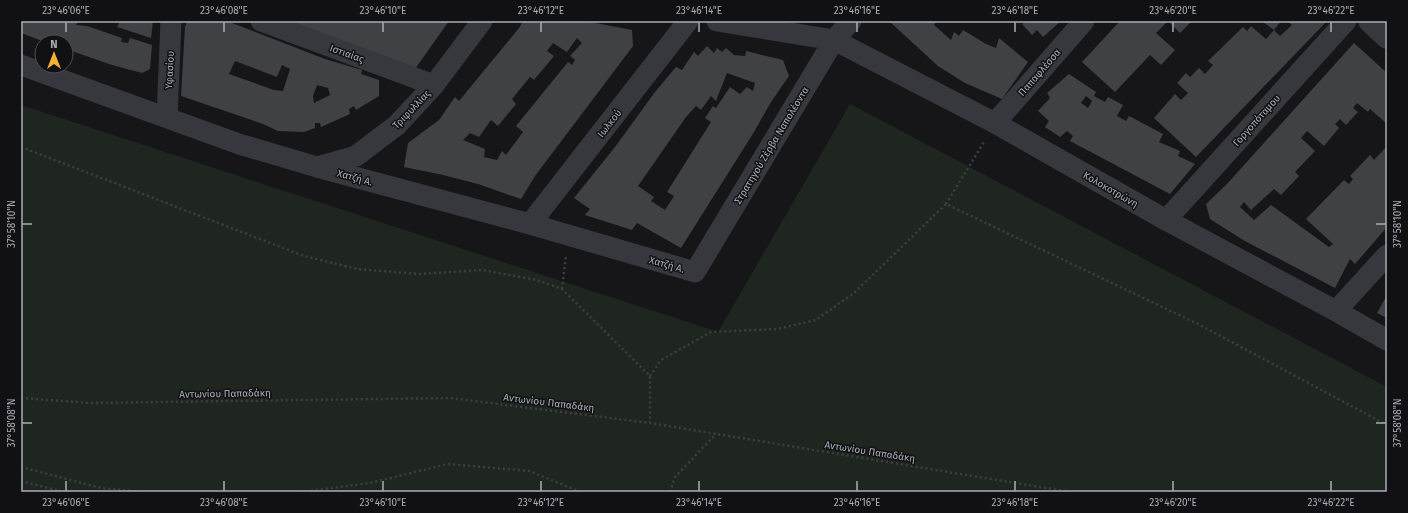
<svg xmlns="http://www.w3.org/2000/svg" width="1408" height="513" viewBox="0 0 1408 513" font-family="'Fira Sans',sans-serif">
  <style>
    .green { fill: #1e261f }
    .building { fill: #404145; fill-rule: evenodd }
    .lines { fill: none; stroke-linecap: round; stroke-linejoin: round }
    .path { stroke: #3d3f44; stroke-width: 2.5; stroke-dasharray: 2 3; stroke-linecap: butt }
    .minor { stroke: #37383d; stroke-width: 21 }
    .tertiary { stroke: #37383d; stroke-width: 22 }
    .ticks { fill: none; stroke: #a8adb8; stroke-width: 1.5 }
    .labels { text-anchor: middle; stroke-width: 3; stroke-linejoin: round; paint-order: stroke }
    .street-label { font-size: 10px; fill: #a8adb8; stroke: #111113 }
    .neatline { fill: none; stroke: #a8adb8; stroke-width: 1.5 }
    .ticks-label { font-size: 10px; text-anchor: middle; fill: #a8adb8 }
  </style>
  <rect width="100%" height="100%" fill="#161618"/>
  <!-- green -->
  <path class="green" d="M 850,104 L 1387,387 L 1387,492 L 21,492 L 21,105 L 718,332 Z"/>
  <!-- building -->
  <path class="building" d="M 21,21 L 78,21 L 76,25 L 87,26 L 122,38 L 121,42 L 128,43 L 130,38 L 152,45 L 150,69 L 142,73 L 112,65 L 66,49 L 66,42 L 45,42 L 21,33 Z
    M 120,21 L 153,21 L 151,38 L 117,27 Z
    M 187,21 L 227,21 L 325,59 L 362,70 L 361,74 L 379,80 L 379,96 L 356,110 L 354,106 L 349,109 L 350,114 L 321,127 L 320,123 L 315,123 L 315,128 L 304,132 L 278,131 L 263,124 L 181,96 L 185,27 ZM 235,61 L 277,77 L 282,65 L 290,69 L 283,91 L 274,90 L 229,74 ZM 317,85 L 328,88 L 330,95 L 314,103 L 313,96 Z
    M 290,21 L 423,22 L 449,21 L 415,69 Z
    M 523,21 L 585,21 L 632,30 L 633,46 L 535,176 L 521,199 L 478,184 L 443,175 L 404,167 L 408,143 L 439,120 L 455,97 L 459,101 L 519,28 ZM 577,38 L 582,43 L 570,56 L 575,60 L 572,65 L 568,62 L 516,126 L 523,132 L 506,155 L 502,151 L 497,160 L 484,157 L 485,149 L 463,140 L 470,133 L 479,137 L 491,120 L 498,126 L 516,104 L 512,99 L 530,77 L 534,80 L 554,56 L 547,51 L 553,43 L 567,52 Z
    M 889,21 L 936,21 L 934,25 L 951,40 L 954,32 L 959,36 L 963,30 L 986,44 L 996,48 L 999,38 L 1028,62 L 1002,99 L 965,83 L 938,66 Z
    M 1026,21 L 1061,21 L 1043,37 L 1037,30 L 1032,35 L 1022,24 Z
    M 1120,21 L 1168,21 L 1156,33 L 1175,50 L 1161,65 L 1150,55 L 1115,92 L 1082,62 Z
    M 1168,21 L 1192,21 L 1180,33 Z
    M 1262,21 L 1281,21 L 1274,30 Z
    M 1287,21 L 1327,21 L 1196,157 L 1154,118 L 1175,94 L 1181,100 L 1188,93 L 1177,83 L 1186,73 L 1190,77 L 1199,68 L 1205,74 L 1213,65 L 1208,61 L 1243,27 L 1247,31 L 1251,26 L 1266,39 L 1274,30 L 1280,36 L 1292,25 Z
    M 1354,43 L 1387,73 L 1387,124 L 1370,109 L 1368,112 L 1357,103 L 1353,108 L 1358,112 L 1346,125 L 1340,119 L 1335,124 L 1339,128 L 1324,146 L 1307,131 L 1301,138 L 1315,151 L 1295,172 L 1299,176 L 1281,195 L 1274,189 L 1251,210 L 1244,202 L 1240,207 L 1254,220 L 1271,205 L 1329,247 L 1333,244 L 1306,219 L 1344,180 L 1349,184 L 1353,179 L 1350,176 L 1370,155 L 1374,160 L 1387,146 L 1387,227 L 1355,264 L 1350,259 L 1335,288 L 1243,240 L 1210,219 L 1206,204 L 1227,184 Z
    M 707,46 L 714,53 L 717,48 L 722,52 L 726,48 L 734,55 L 745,56 L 746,51 L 783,60 L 789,76 L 771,102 L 754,132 L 681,248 L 637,223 L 632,230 L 585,215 L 590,209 L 574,198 L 615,147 L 655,92 L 676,67 L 682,70 L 694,52 L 698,56 ZM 727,73 L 755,83 L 753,91 L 747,87 L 740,94 L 730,87 L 716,108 L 713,106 L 705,118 L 711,122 L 667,192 L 674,196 L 665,210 L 651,201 L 654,197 L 638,186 L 686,117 L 696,106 L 701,110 L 711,96 L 716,101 Z
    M 1069,74 L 1096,92 L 1094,96 L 1105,102 L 1108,97 L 1123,105 L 1117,116 L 1126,121 L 1129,116 L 1163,134 L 1159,142 L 1180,151 L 1178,156 L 1195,164 L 1170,194 L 1070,141 L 1073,136 L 1067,131 L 1060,137 L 1045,127 L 1049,121 L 1038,111 L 1050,98 L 1047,93 ZM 1086,96 L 1092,101 L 1088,108 L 1081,103 Z
    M 1387,295 L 1387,318 L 1377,313 Z"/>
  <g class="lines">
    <!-- path -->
    <path class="path" d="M 21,147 L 304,256 L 357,269 L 419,274 L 482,270 L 537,280 L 562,289 L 650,376 L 650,423
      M 946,204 L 984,142
      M 562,289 L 566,256
      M 650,376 L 661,360 L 711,332 L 777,329 L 816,320 L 854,293 L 946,204 L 1198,324 L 1387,425
      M 21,398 L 91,403 L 450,398 L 650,423 L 1070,492
      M 21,467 L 101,488 L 144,492
      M 21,481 L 64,492
      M 301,492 L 370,483 L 448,464 L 529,471 L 581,492
      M 670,492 L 675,477 L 716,434"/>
    <!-- minor -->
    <path class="minor" d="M 261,21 L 434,85
      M 717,21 L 834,40 L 995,123 L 1166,220 L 1336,311 L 1387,340
      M 21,65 L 239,144 L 317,167 L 530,224 L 695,272 L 834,40 L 851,21
      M 167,118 L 171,21
      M 995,123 L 1084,21
      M 317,167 L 356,156 L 397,125 L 434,85 L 482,21
      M 1166,220 L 1346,21
      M 530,224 L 688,21
      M 1336,311 L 1387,255"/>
    <!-- tertiary -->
    <path class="tertiary" d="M 1369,21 L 1387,38"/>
  </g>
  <!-- ticks -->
  <path class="ticks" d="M 66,22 L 66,32M 224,22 L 224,32M 383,22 L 383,32M 541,22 L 541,32M 699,22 L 699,32M 857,22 L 857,32M 1015,22 L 1015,32M 1173,22 L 1173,32M 1331,22 L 1331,32M 22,224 L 32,224M 1376,224 L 1386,224M 22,423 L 32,423M 1376,423 L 1386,423M 66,481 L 66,491M 224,481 L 224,491M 383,481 L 383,491M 541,481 L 541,491M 699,481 L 699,491M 857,481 L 857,491M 1015,481 L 1015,491M 1173,481 L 1173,491M 1331,481 L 1331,491"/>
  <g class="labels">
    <!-- street labels -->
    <g class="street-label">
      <text transform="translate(347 53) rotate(20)" y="4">Ιστιαίας</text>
      <text transform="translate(169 70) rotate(-87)" y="4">Υφασίου</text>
      <text transform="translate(1039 72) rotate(-49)" y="4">Παπαφλέσσα</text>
      <text transform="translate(411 109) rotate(-46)" y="4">Τριφυλλίας</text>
      <text transform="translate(1256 120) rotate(-48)" y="4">Γοργοπόταμου</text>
      <text transform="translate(609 123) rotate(-52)" y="4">Ιωλκού</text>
      <text transform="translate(771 145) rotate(-59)" y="4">Στρατηγού Ζέρβα Ναπολέοντα</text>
      <text transform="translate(355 177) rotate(15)" y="4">Χατζή Α.</text>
      <text transform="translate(1111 189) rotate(30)" y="4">Κολοκοτρώνη</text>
      <text transform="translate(667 264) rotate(16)" y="4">Χατζή Α.</text>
      <text transform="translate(225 393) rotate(-1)" y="4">Αντωνίου Παπαδάκη</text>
      <text transform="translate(549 402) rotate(7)" y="4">Αντωνίου Παπαδάκη</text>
      <text transform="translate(870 451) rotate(9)" y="4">Αντωνίου Παπαδάκη</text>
    </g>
  </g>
  <!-- border -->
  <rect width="1408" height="513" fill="none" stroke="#111113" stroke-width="44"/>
  <!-- north arrow -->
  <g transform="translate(54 54)"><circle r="19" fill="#111113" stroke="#4d4f55"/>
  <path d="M0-3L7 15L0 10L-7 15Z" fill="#f2b134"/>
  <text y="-6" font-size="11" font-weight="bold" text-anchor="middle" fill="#a8adb8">N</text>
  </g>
  <rect x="22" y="22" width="1364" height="469" class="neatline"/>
  <g class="ticks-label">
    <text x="66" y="14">23°46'06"E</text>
    <text x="224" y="14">23°46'08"E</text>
    <text x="383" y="14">23°46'10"E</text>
    <text x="541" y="14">23°46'12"E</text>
    <text x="699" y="14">23°46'14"E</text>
    <text x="857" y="14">23°46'16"E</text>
    <text x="1015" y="14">23°46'18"E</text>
    <text x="1173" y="14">23°46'20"E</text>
    <text x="1331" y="14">23°46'22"E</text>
    <text transform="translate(11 224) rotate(-90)" y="4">37°58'10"N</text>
    <text transform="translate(1397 224) rotate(-90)" y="4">37°58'10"N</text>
    <text transform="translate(11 423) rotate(-90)" y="4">37°58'08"N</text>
    <text transform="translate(1397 423) rotate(-90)" y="4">37°58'08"N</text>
    <text x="66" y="506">23°46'06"E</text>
    <text x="224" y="506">23°46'08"E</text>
    <text x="383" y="506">23°46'10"E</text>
    <text x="541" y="506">23°46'12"E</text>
    <text x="699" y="506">23°46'14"E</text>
    <text x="857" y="506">23°46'16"E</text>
    <text x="1015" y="506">23°46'18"E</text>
    <text x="1173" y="506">23°46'20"E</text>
    <text x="1331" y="506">23°46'22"E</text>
  </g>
</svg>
